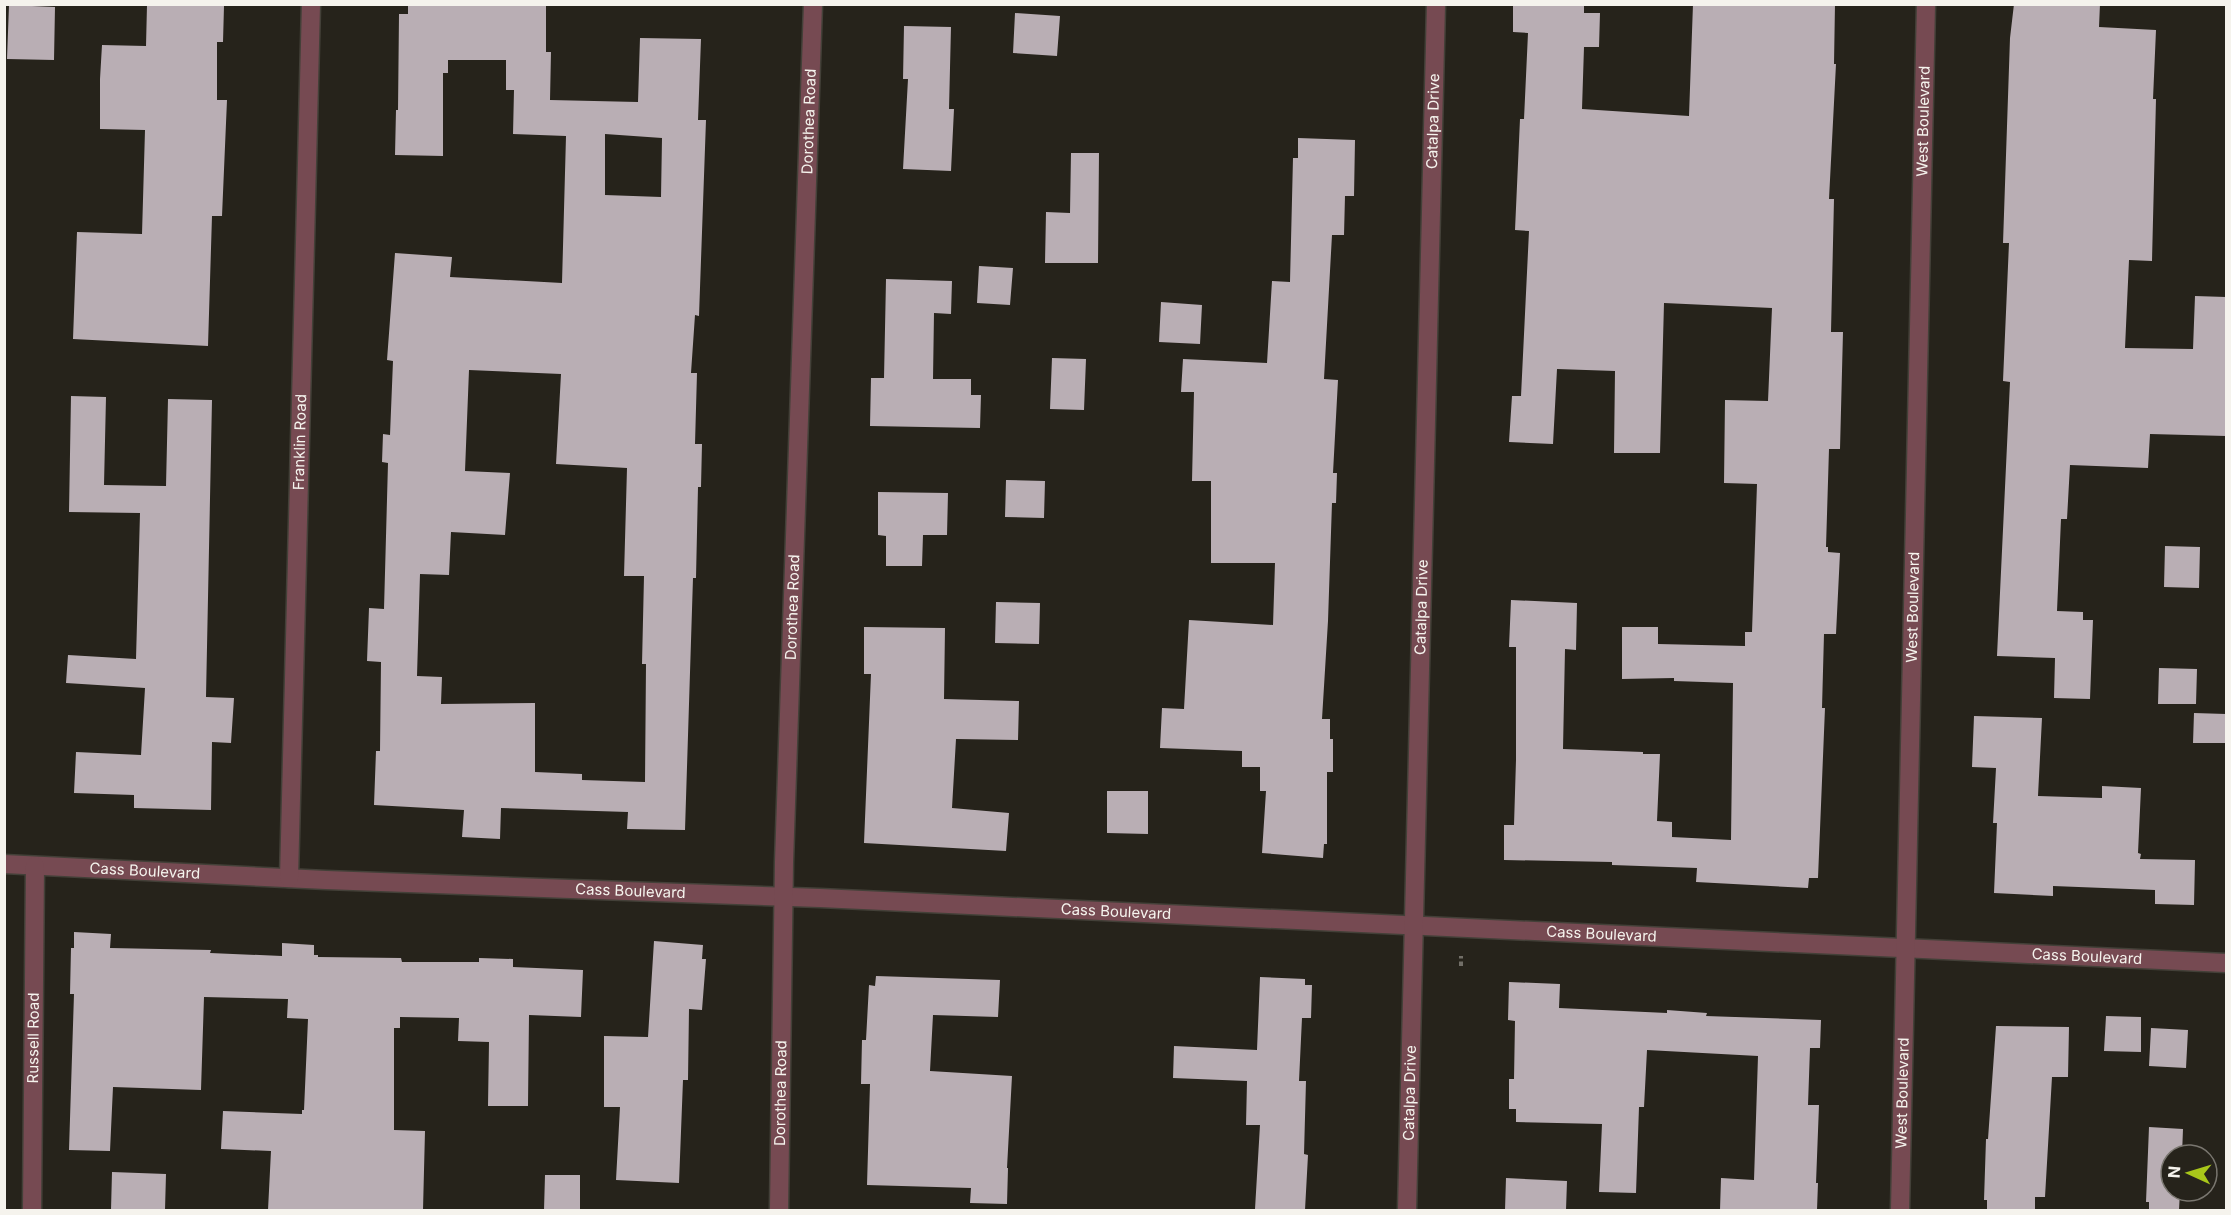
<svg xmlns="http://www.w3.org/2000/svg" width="2231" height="1215" viewBox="0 0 2231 1215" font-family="Inter,sans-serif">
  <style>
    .building { fill: #b9aeb4; fill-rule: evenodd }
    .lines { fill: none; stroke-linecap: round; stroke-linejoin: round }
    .minor-casing { stroke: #434038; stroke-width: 21 }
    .tertiary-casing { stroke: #434038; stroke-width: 21 }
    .path { stroke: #716e67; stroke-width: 4; stroke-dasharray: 4.5 3; stroke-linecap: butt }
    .minor { stroke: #764a52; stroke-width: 18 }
    .tertiary { stroke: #764a52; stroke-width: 18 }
    .labels { text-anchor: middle; stroke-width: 6; stroke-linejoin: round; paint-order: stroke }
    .street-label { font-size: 15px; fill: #f5f3ed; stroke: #26231b }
  </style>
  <rect width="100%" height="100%" fill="#26231b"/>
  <!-- building -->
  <path class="building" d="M 408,4 L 546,4 L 546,52 L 551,52 L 550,100 L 638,102 L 640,38 L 701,39 L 698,120 L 706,120 L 699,316 L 695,315 L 691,373 L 697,373 L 695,444 L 702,444 L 701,487 L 698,487 L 696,578 L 693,578 L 685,830 L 627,829 L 628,812 L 501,808 L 500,839 L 462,837 L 464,810 L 374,805 L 376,751 L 380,751 L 381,662 L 367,661 L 369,608 L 384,609 L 388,463 L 382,462 L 383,434 L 390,435 L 393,361 L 387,360 L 395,253 L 452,257 L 450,277 L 562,283 L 566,136 L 513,134 L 514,90 L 506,90 L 506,60 L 448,60 L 448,73 L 443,73 L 443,156 L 395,155 L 396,110 L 398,110 L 399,14 L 408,14 ZM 605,134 L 662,138 L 661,197 L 605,195 ZM 469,370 L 561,374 L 556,464 L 627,468 L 624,576 L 644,576 L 642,664 L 646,664 L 645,782 L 582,780 L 582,774 L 535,772 L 535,703 L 441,704 L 442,677 L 417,676 L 420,574 L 449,575 L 451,532 L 505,535 L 510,473 L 465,471 Z
    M 1513,4 L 1584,4 L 1584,13 L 1600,13 L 1599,47 L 1584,47 L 1582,109 L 1689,116 L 1693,4 L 1835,4 L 1834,64 L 1836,64 L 1829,199 L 1834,199 L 1831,332 L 1843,332 L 1840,449 L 1829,449 L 1826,547 L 1828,547 L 1828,552 L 1840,553 L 1836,634 L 1824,634 L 1822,708 L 1825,708 L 1818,878 L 1809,878 L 1808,888 L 1696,882 L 1697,868 L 1612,865 L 1612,862 L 1504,860 L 1504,825 L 1514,825 L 1516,760 L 1516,647 L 1509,647 L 1511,600 L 1577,603 L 1576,650 L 1565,649 L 1563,749 L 1643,752 L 1643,754 L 1660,754 L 1657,821 L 1672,822 L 1672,837 L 1731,840 L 1733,683 L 1674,681 L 1674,678 L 1622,679 L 1622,627 L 1658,627 L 1658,644 L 1745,646 L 1745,632 L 1752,632 L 1757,484 L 1724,483 L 1725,400 L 1768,401 L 1772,308 L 1664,303 L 1660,453 L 1614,453 L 1615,371 L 1557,369 L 1553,444 L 1509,442 L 1512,396 L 1521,396 L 1529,231 L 1515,230 L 1520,119 L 1524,119 L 1528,33 L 1513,32 Z
    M 2014,4 L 2100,4 L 2099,27 L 2156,30 L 2153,99 L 2156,99 L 2152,261 L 2129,260 L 2125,348 L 2193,349 L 2195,296 L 2226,297 L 2226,436 L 2150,434 L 2148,468 L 2070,465 L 2067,519 L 2061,519 L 2057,611 L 2083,612 L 2083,620 L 2093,620 L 2090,699 L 2054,698 L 2055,658 L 1997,656 L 2010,382 L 2003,381 L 2009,243 L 2003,243 L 2010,38 Z
    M 9,5 L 55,7 L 54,60 L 7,59 Z
    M 147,5 L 224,6 L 223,42 L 217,42 L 217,100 L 227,100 L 222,216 L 212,216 L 208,346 L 73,339 L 77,232 L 142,234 L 145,130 L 100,129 L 100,79 L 102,45 L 146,46 Z
    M 1015,13 L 1060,16 L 1057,56 L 1013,53 Z
    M 904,26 L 951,27 L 949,109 L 954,109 L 951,171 L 903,169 L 908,79 L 903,79 Z
    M 1298,138 L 1355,140 L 1354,196 L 1345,196 L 1344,235 L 1332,235 L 1324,379 L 1338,380 L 1333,473 L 1337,473 L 1336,503 L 1332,503 L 1328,621 L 1322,719 L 1330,719 L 1330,739 L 1333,739 L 1333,772 L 1327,772 L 1327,844 L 1324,844 L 1323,858 L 1262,853 L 1266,791 L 1260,791 L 1260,767 L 1242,767 L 1242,751 L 1160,748 L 1162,708 L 1184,709 L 1189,620 L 1273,625 L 1275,563 L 1211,563 L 1211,481 L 1192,481 L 1194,392 L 1181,392 L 1183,359 L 1267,363 L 1272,281 L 1290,282 L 1293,158 L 1298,158 Z
    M 1071,153 L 1099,153 L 1098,263 L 1045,263 L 1046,212 L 1070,213 Z
    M 979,266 L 1013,268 L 1010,305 L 977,303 Z
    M 886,279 L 952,281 L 951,314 L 934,313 L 933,379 L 971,379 L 971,395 L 981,395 L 980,428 L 870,426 L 871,378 L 884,378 Z
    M 1161,302 L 1202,305 L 1200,344 L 1159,342 Z
    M 1052,358 L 1086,359 L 1084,410 L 1050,409 Z
    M 71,396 L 106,397 L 104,485 L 166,486 L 168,399 L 212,400 L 206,697 L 234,698 L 231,743 L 212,742 L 211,810 L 134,808 L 134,795 L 74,793 L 76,752 L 141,755 L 145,688 L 66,683 L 68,655 L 136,659 L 140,513 L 69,512 Z
    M 1006,480 L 1045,481 L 1044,518 L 1005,517 Z
    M 878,492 L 948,493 L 947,535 L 923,535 L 922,566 L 886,566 L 886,536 L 878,535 Z
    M 2165,546 L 2200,547 L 2199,588 L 2164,587 Z
    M 996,602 L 1040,603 L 1039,644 L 995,643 Z
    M 864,627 L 945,628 L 944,699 L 1019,701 L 1018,740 L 956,739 L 952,808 L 1009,813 L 1006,851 L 864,843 L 871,674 L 864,674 Z
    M 2159,668 L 2197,669 L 2196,704 L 2158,704 Z
    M 2194,713 L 2226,714 L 2226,743 L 2193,743 Z
    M 1974,716 L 2042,718 L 2038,796 L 2102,798 L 2102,786 L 2141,788 L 2138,853 L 2141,854 L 2140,859 L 2195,860 L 2194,905 L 2155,904 L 2155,890 L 2053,886 L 2053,896 L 1994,893 L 1997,823 L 1993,823 L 1996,768 L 1972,767 Z
    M 1107,791 L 1148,791 L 1148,834 L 1107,833 Z
    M 74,932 L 111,934 L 110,948 L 211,950 L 210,953 L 282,956 L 282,943 L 314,945 L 314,955 L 318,955 L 318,957 L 401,958 L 402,962 L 479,962 L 479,958 L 513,959 L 513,967 L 583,970 L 581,1017 L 529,1015 L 528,1106 L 488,1106 L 489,1042 L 458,1041 L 459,1018 L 400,1017 L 400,1028 L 394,1028 L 394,1130 L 425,1131 L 423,1210 L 268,1210 L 271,1151 L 221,1149 L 223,1111 L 302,1114 L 302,1110 L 304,1110 L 308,1019 L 287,1018 L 288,999 L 204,997 L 201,1090 L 113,1087 L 110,1151 L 69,1150 L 74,994 L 70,994 L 71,948 L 74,948 Z
    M 654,941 L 703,945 L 702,959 L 706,959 L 702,1010 L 689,1009 L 688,1080 L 683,1080 L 679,1183 L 616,1180 L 620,1107 L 604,1107 L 604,1036 L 648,1037 Z
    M 876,976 L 1000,980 L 998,1017 L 933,1015 L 930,1071 L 1012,1076 L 1007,1168 L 1008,1168 L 1007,1204 L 970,1203 L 971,1188 L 867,1185 L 870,1084 L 861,1084 L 862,1040 L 866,1040 L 869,985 L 875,986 Z
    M 1260,977 L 1305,979 L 1305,985 L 1312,985 L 1311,1018 L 1302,1018 L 1299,1081 L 1306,1081 L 1304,1154 L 1308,1155 L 1305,1210 L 1255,1209 L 1260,1125 L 1246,1125 L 1247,1081 L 1173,1078 L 1174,1046 L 1257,1050 Z
    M 1509,982 L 1560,984 L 1559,1008 L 1667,1013 L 1667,1010 L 1707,1013 L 1706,1016 L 1821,1020 L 1820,1048 L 1810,1048 L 1808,1105 L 1819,1105 L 1816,1183 L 1818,1183 L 1817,1210 L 1720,1210 L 1721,1178 L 1754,1180 L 1758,1056 L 1647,1050 L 1644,1107 L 1639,1107 L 1636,1193 L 1599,1192 L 1602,1124 L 1516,1122 L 1516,1109 L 1509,1109 L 1509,1079 L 1514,1079 L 1515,1021 L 1508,1020 Z
    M 2106,1016 L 2141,1017 L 2141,1052 L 2104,1051 Z
    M 1996,1026 L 2069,1027 L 2068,1077 L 2052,1077 L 2045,1197 L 2035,1197 L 2035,1210 L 1987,1210 L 1987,1200 L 1984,1200 L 1986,1139 L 1988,1139 Z
    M 2151,1028 L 2188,1030 L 2186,1068 L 2149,1066 Z
    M 2149,1127 L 2183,1129 L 2182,1155 L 2171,1155 L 2171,1191 L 2180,1191 L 2179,1210 L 2149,1210 L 2149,1202 L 2146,1202 Z
    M 112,1172 L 166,1174 L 165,1210 L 111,1210 Z
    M 545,1175 L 580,1175 L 580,1210 L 544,1210 Z
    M 1506,1178 L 1567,1181 L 1566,1210 L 1505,1210 Z"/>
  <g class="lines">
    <!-- minor casing -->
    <g class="minor-casing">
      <g id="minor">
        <path id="s1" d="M 4,864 L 326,880 L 820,898 L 2226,963"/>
        <path id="s2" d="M 289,878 L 311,4"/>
        <path id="s3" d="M 32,1210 L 35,866"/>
        <path id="s4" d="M 779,1210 L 784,862 L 813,4"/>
        <path id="s5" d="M 1900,1210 L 1926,4"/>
      </g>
    </g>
    <!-- tertiary casing -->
    <g class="tertiary-casing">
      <g id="tertiary">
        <path id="s6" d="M 1407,1210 L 1436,4"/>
      </g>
    </g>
    <!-- path -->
    <path class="path" d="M 1461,966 L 1461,956"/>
    <!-- minor -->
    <use href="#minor" class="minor"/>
    <!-- tertiary -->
    <use href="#tertiary" class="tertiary"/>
  </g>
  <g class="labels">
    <!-- street labels -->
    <g class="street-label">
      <text dy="5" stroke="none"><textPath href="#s4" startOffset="1089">Dorothea Road</textPath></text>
      <text dy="5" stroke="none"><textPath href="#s6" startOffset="1089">Catalpa Drive</textPath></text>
      <text dy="5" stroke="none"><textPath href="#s5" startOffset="1089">West Boulevard</textPath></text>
      <text dy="5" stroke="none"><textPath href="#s2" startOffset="436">Franklin Road</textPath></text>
      <text dy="5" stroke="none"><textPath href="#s4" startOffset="603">Dorothea Road</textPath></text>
      <text dy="5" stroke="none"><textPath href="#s6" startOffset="603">Catalpa Drive</textPath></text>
      <text dy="5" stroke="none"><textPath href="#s5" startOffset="603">West Boulevard</textPath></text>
      <text dy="5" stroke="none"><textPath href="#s1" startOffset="141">Cass Boulevard</textPath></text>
      <text dy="5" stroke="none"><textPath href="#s1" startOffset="627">Cass Boulevard</textPath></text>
      <text dy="5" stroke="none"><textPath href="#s1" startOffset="1113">Cass Boulevard</textPath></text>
      <text dy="5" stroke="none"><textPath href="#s1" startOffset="1599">Cass Boulevard</textPath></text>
      <text dy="5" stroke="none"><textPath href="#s1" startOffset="2085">Cass Boulevard</textPath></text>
      <text dy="5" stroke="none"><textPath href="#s3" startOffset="172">Russell Road</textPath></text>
      <text dy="5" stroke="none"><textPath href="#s4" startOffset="117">Dorothea Road</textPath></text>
      <text dy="5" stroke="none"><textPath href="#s6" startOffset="117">Catalpa Drive</textPath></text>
      <text dy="5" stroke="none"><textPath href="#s5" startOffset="117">West Boulevard</textPath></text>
    </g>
  </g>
  <!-- border -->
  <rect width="2231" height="1215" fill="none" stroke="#f5f3ed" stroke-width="12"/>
  <!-- north arrow -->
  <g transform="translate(2189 1173) rotate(274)"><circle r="28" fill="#26231b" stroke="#79766f" stroke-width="1.5"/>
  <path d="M0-4.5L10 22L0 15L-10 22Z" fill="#a9c71a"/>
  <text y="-9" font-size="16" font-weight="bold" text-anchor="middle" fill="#f5f3ed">N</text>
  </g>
</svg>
